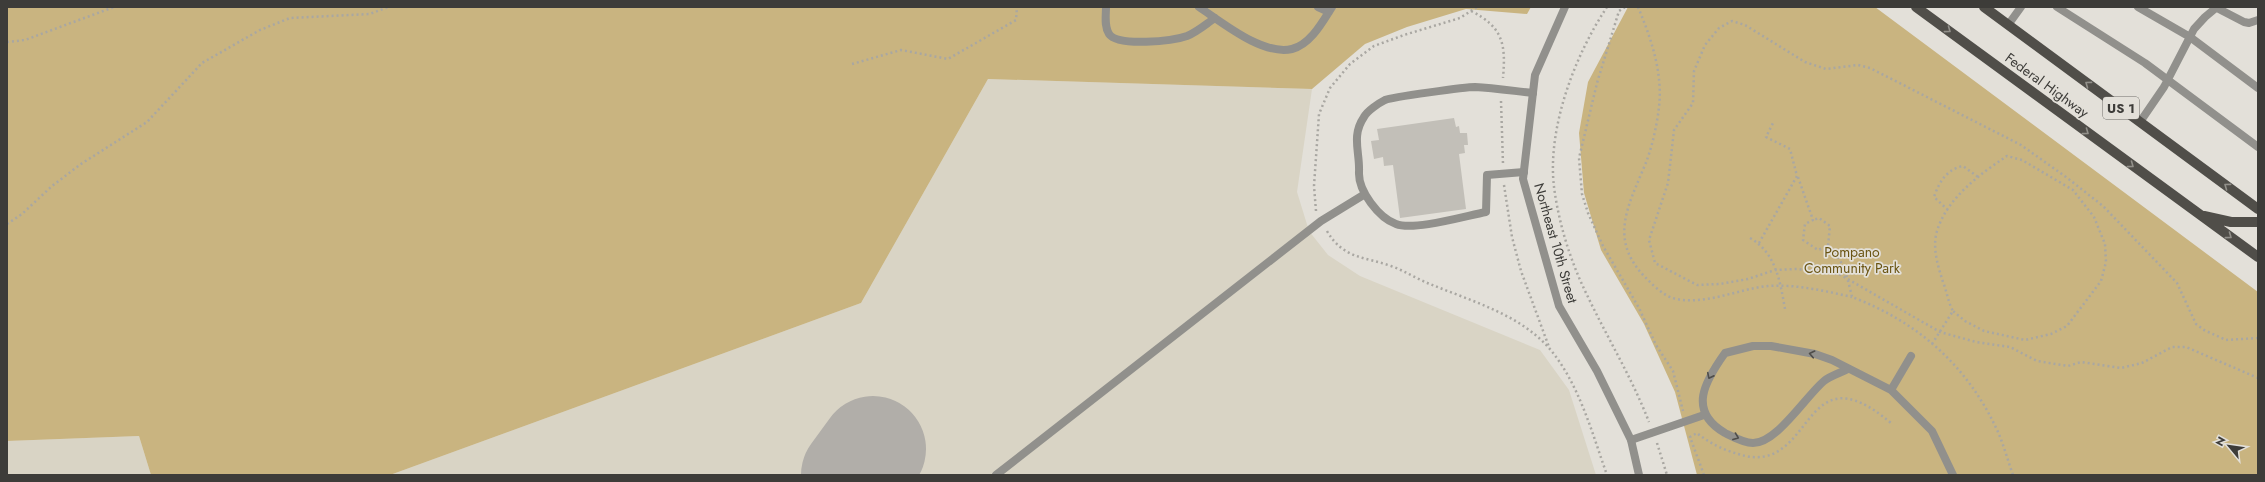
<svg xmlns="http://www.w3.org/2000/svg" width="2265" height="482" viewBox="0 0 2265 482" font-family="Jost,sans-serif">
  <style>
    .built { fill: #d9d4c5 }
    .green { fill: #c9b480 }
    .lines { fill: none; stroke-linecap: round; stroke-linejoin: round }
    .runway { stroke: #b1aea9; stroke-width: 106 }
    .building { fill: #c2bfb8 }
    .path { stroke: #a9a7a2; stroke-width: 2.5; stroke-dasharray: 2 3; stroke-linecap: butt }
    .service { stroke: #91908c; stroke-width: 8 }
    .tertiary { stroke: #91908c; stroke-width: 8 }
    .primary { stroke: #504e49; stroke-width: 10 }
    .oneway { stroke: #92908a }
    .oneway2 { stroke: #4e4d4a }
    .labels { text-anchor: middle; stroke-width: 3.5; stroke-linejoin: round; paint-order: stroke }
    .shield { fill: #e3e0d9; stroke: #6f6d69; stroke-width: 1 }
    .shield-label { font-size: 13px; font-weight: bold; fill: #3d3c39 }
    .street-label { font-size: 14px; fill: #3d3c39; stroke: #e3e0d9 }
    .park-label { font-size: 14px; fill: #6a5412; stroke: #e3e0d9 }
  </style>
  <rect width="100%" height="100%" fill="#e3e0d9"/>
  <!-- built -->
  <path class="built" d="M 988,79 L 1312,89 L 1297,192 L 1309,231 L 1328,255 L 1360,276 L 1540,350 L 1569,390 L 1596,475 L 390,475 L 861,303 Z
    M 139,436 L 151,475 L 7,475 L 7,441 Z"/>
  <!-- green -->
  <path class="green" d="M 7,7 L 1531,7 L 1527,14 L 1466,9 L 1407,27 L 1365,44 L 1312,89 L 988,79 L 861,303 L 390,475 L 151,475 L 139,436 L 7,441 Z
    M 1628,7 L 1875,7 L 2258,292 L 2258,475 L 1697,475 L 1675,392 L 1644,324 L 1601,250 L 1584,193 L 1579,133 L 1588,82 Z"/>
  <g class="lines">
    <!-- runway -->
    <path class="runway" d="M 854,475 L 873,449"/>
  </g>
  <!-- building -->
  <path class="building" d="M 1454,118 L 1456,127 L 1459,126 L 1460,133 L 1467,133 L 1468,145 L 1464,145 L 1465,153 L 1459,154 L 1466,209 L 1400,218 L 1393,165 L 1384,166 L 1383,157 L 1374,159 L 1371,141 L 1379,140 L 1377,129 Z"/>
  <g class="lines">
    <!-- path -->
    <path class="path" d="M 1607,7 C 1575,55 1547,128 1554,187 C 1559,225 1571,263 1588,297 C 1608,339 1632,378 1649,422
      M 1625,7 L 1619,11 L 1597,83 L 1579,158 L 1582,194 L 1588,213 L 1603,246 L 1639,308 L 1656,345 L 1673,371 L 1683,411
      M 1638,7 C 1651,38 1663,73 1659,107 C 1657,125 1652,148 1645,165 C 1628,206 1609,239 1644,276 C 1653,285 1663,296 1676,299 C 1707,305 1738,289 1768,286 C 1796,284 1825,291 1852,297
      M 1471,11 C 1503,27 1506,44 1503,78
      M 7,42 L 25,40 L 114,7
      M 852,64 L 901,50 L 948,59 L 1016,20 L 1017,7
      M 1501,101 L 1503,164
      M 1798,177 L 1813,220 L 1805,224 L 1803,240 L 1818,250 L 1828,246 L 1830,226 L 1819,218 L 1813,220
      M 1504,185 L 1512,237 L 1521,271 L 1549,347
      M 1948,210 L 1934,197 C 1939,182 1947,169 1963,166 L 1978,177
      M 1316,211 L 1314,186 L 1319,114 L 1330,88 L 1350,64 L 1374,46 L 1404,35 L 1460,18 L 1477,7
      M 7,224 L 22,214 L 52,186 L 81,164 L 147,122 L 202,63 L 260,30 L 290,18 L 370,14 L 388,7
      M 1327,231 C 1343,259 1366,257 1391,266 C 1405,271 1417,279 1430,284 C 1471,301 1519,314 1549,348 C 1579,383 1592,433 1607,475
      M 1750,238 C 1776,253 1780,281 1785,309
      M 1759,243 L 1797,176 L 1790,149 L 1766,137 L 1773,123
      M 1828,246 C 1843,257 1848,280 1852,297 C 1918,322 1968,366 1998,432 C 2004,446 2008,461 2013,475
      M 2258,338 L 2226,340 L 2204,330 L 2196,324 L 2177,283 L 2103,206 L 2066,177 L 2021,145 L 1870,68 L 1858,65 L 1826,69 L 1805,62 L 1745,25 L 1732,21 L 1719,28 L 1705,45 L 1694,71 L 1693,103 L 1674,130 L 1668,183 L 1649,240 L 1655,263 L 1697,285 L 1720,284 L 1748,279 L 1775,270 L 1797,269 L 1839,274 L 1940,332 L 1976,342 L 2010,347 L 2037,361 L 2068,366 L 2081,362 L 2121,368 L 2142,363 L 2172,347 L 2186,347 L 2258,378
      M 1932,344 L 1953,311 C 1948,302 1947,292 1943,282 C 1938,266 1932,248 1937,231 C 1947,198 1980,174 2007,156 L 2022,160 L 2073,190 L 2094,217 L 2105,244 L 2106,262 L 2101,281 L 2067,326 L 2051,334 L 2025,340 L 1984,331 L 1965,321 L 1953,311
      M 1657,443 L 1667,475
      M 1704,475 L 1690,437 L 1697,433 C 1709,443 1724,450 1738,454 C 1816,479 1799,345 1891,423"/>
    <!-- service -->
    <path class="service" d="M 1106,7 C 1106,16 1104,26 1109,34 C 1118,47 1173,41 1187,36 C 1197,32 1206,24 1215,18
      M 1199,7 C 1223,23 1263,56 1292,49 C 1311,44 1323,21 1332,7
      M 1318,7 L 1329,12
      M 2057,7 L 2145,63 L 2258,147
      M 2138,7 L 2190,37 L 2258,88
      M 2217,8 L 2244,22 L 2249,23 L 2258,20
      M 2008,25 L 2021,7
      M 2140,122 L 2164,87 L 2194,29 L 2205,17 L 2217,7
      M 1524,172 L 1487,175 L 1486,212 C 1465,216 1414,231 1396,224 C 1379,218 1358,191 1359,172 C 1360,152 1351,136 1364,117 C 1367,111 1379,103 1385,100 C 1392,97 1466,87 1475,87 C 1494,88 1514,91 1533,93
      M 1848,369 C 1840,373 1830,376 1824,381 C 1806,396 1777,443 1753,443 C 1744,443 1733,437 1725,433 C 1687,411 1705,381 1725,353 L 1753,346 L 1771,346 L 1815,354 L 1832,360 L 1891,390 L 1932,431 L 1953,475
      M 1891,390 L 1911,356
      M 1631,440 L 1704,415
      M 996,475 L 1321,221 L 1365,194"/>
    <!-- tertiary -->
    <path class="tertiary" d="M 1565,7 L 1535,75 L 1523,179 L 1559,306 L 1597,371 L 1631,440 L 1639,475"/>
    <!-- primary -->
    <path class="primary" d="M 1916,7 L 2258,257
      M 1984,7 L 2258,209
      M 2204,216 L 2231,222 L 2258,222"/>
  </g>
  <!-- one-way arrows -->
  <defs><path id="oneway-chevron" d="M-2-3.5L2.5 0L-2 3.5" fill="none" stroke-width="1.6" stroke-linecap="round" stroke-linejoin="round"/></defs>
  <g class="oneway">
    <use href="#oneway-chevron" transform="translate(1948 30) rotate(36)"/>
    <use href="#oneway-chevron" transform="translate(2088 84) rotate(-144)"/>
    <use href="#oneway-chevron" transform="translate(2086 132) rotate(36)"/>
    <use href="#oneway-chevron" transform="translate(2131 165) rotate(36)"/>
    <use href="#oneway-chevron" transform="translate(2227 186) rotate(-144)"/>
    <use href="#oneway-chevron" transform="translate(2229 236) rotate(36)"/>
  </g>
  <g class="oneway2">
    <use href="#oneway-chevron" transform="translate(1812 354) rotate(-168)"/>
    <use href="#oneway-chevron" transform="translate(1710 376) rotate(116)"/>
    <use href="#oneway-chevron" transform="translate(1736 437) rotate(21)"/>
  </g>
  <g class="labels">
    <!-- shield labels -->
    <rect class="shield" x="2103" y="97" width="36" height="22" rx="3"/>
    <g class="shield-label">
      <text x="2121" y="113">US 1</text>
    </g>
    <!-- street labels -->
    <g class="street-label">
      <text transform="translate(2047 85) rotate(36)" y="5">Federal Highway</text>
      <text transform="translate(1556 243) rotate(74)" y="5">Northeast 10th Street</text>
    </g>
    <!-- park labels -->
    <g class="park-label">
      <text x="1852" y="257">Pompano<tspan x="1852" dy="16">Community Park</tspan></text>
    </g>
  </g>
  <!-- border -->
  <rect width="2265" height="482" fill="none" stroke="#3d3c39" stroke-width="16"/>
  <!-- north arrow -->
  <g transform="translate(2229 446) rotate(299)" stroke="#e3e0d9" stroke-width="3" paint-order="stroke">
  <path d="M0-3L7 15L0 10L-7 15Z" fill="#3d3c39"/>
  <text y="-6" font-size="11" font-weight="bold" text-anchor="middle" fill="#3d3c39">N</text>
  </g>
</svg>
